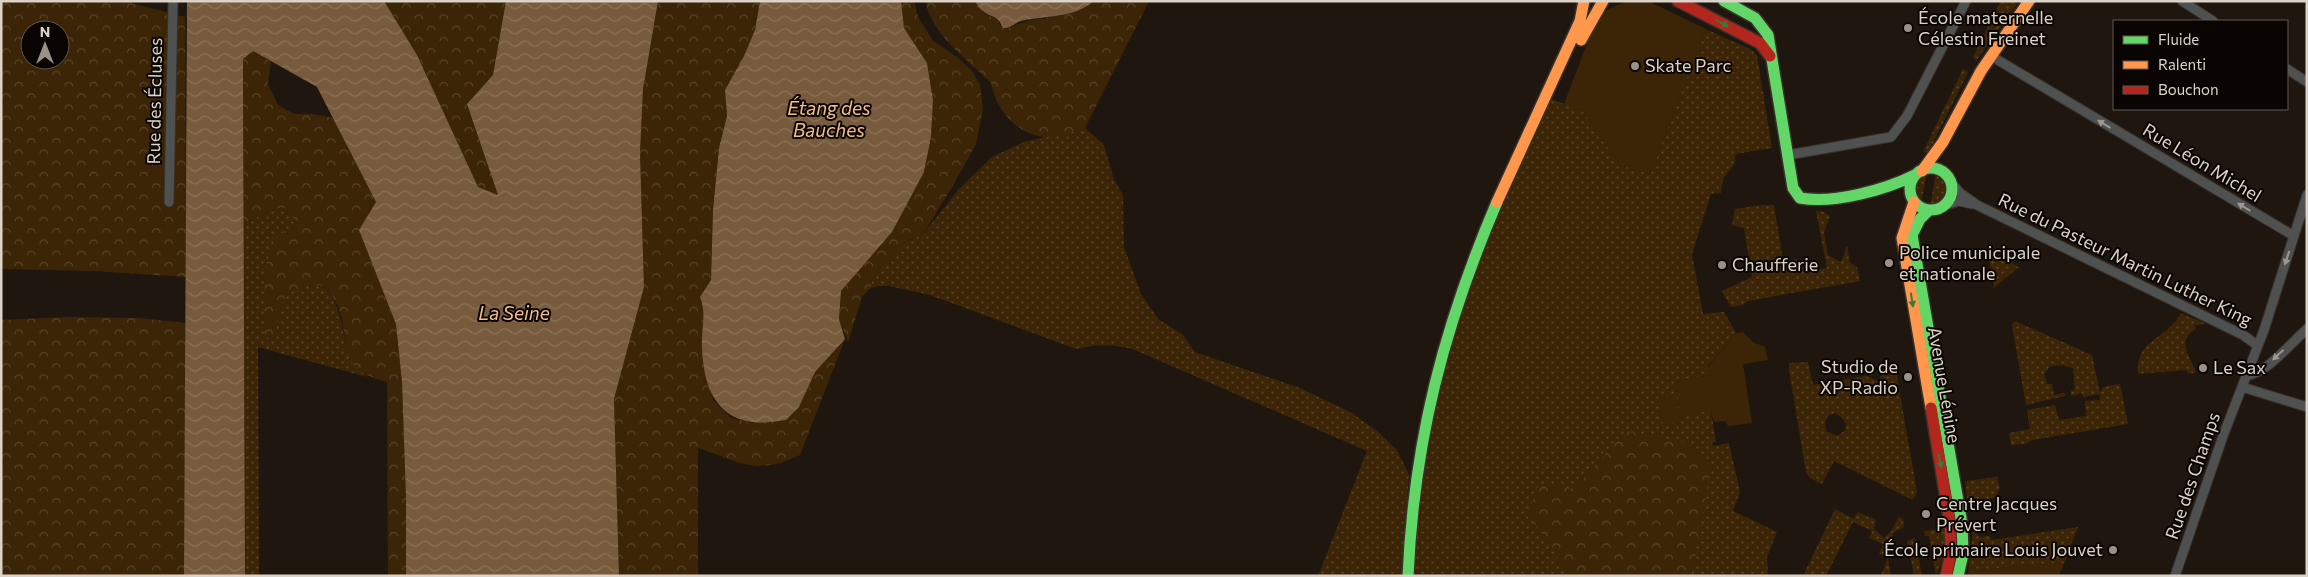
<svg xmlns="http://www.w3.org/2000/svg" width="2308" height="577" viewBox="0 0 2308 577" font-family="Commissioner,sans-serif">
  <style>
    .grass { fill: url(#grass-dots); fill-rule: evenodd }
    .forest { fill: url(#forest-crowns); fill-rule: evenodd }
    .park { fill: #3c2506 }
    .water { fill: url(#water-waves) }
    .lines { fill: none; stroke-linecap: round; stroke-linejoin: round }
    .street-casing { stroke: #38312b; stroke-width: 11 }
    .fast-casing { stroke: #38312b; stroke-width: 14 }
    .slow-casing { stroke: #38312b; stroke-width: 14 }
    .jam-casing { stroke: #38312b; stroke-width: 14 }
    .street { stroke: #4e5150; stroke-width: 9 }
    .fast { stroke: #63d668; stroke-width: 11 }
    .slow { stroke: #ff974d; stroke-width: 11 }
    .jam { stroke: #b3261e; stroke-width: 11 }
    .oneway { fill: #3b783a }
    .oneway2 { fill: #9c9892 }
    .poi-dot { fill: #9a9187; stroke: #0a0502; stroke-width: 2 }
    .labels { text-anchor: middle; stroke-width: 4; stroke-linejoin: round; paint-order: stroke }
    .poi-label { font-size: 18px; fill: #dcd3c8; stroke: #0a0502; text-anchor: start }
    .street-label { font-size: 18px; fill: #dcd3c8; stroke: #0a0502 }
    .water-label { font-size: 19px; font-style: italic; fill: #f1be88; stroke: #0a0502 }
  </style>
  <defs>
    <pattern id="grass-dots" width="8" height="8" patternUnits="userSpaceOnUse" patternTransform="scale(1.25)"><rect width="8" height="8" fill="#3c2506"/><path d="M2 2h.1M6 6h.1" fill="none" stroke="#584429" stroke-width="1.8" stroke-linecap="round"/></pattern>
    <pattern id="forest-crowns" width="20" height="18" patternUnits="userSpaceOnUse" patternTransform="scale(1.25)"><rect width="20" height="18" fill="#3c2506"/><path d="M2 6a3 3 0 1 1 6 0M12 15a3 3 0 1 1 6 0" fill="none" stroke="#584429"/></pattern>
    <pattern id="water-waves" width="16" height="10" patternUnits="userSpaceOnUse" patternTransform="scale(1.25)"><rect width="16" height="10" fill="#775b3c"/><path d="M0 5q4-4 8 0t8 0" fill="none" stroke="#8a7257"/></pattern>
  </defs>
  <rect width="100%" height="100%" fill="#1f170f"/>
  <!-- grass -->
  <path class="grass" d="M 2001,1 L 2019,1 L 1976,61 L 1973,57 Z
    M 1706,29 L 1750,49 L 1757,55 L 1772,148 L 1735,154 C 1737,173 1721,168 1721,193 L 1711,194 L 1692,254 L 1703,314 L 1724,312 L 1736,333 L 1707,367 L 1712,375 L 1677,381 L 1711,411 L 1716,442 L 1712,442 L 1713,446 L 1729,443 L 1740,492 L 1733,511 L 1777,532 L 1767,557 L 1768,576 L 1318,576 L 1367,451 L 1135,350 C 1113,344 1098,344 1076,349 L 930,295 L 889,286 L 877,286 L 869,289 L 862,297 L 878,269 L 902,244 L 924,233 L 959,189 L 992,157 L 1024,142 L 1085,128 L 1104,145 L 1114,180 L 1123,195 L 1124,247 L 1141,294 L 1158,319 L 1182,334 L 1195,352 L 1300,388 L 1352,413 L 1378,432 L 1397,450 L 1409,475 L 1407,502 L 1433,370 L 1546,97 L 1583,111 L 1620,165 L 1650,174 Z
    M 1963,69 L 1968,72 L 1928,153 L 1923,152 Z
    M 1927,173 L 1921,203 C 1909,191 1915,179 1927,173 Z
    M 1936,173 L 1945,181 L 1946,194 L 1940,203 L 1930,206 Z
    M 1762,205 L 1774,205 L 1783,260 L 1801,259 L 1804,272 L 1827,268 L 1816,211 L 1822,211 L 1830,216 L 1824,232 L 1828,255 L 1841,262 L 1847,246 L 1850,263 L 1857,267 L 1860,281 L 1747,301 L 1743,305 L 1731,307 L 1722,291 L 1752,277 L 1744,228 L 1732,225 L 1735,209 Z
    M 278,208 L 289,209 L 296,221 L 287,231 L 273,242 L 264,336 L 274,339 C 282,306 278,282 324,286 C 346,313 339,331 351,360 C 354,366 362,370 367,377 L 258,347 L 259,576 L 245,576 L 244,223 Z
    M 1985,249 L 2019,267 L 1991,290 L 1994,286 L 1988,254 Z
    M 2181,313 L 2206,324 L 2195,325 L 2196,329 C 2176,339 2190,357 2196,372 L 2189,374 L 2186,370 L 2138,374 C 2135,339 2168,339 2181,313 Z
    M 2015,321 L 2092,355 L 2100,393 L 2103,387 L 2120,384 L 2128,424 L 2032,440 L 2025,444 L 2011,445 L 2009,433 L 2030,429 L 2027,410 L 2055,405 L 2059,420 L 2086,416 L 2085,401 L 2100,400 L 2100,394 L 2083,397 L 2082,393 L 2071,396 L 2071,391 L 2075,390 L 2073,368 L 2062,365 L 2050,366 L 2044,374 L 2047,384 L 2052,384 L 2054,395 L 2065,393 L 2065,396 L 2026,405 L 2012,325 Z
    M 1808,362 L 1813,385 L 1866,376 L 1878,381 L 1883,373 L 1896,371 L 1917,492 L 1913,500 L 1834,461 L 1822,484 L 1810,478 L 1806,472 L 1789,370 L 1789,363 ZM 1835,413 L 1840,416 L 1846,424 L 1845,430 L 1838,436 L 1826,431 L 1825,423 L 1828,416 Z
    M 1997,477 L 2000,488 L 1996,497 L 1979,502 L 1967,498 L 1965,481 Z
    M 1835,509 L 1853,519 L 1858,512 L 1876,520 L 1874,529 L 1884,538 L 1891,531 L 1899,517 L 1903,519 L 1904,527 L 1892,533 L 1893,536 L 1885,541 L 1891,576 L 1881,576 L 1888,557 L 1879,554 L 1883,544 L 1869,538 L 1872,531 L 1853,522 L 1826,576 L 1803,576 Z
    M 2078,527 L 2064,563 L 2006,567 L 1968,573 L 1973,531 L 1980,537 L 1989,536 L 1992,540 Z
    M 1946,528 L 1946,549 L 1936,576 L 1929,536 L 1925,536 L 1924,531 Z
    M 1915,538 L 1922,576 L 1914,576 L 1907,541 Z"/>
  <!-- forest -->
  <path class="forest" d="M 1,1 L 123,1 L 185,17 L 186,277 L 95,271 L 1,269 ZM 30,30 L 60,30 L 60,60 L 30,60 Z
    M 384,1 L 506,1 L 493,75 L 467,104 L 498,195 L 478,187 L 417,55 Z
    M 658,1 L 760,1 L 755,30 L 744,56 L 725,90 L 727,116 L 719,148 L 713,210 L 711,280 L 700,297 L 705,309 L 702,347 L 713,400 L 731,418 L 753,423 L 799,407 L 814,372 L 845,339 L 800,455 C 755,477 739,461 698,448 L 698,576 L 619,576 L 614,399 L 644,287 L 640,153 L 643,89 Z
    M 901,1 L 914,1 L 918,17 L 933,41 L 957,57 L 972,71 L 980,85 L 983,109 L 976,144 L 955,182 L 924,233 L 902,244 L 878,269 L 869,289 L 862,297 L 848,342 L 839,319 L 841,291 L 892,232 L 924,172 L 931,137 L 933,100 L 927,63 L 904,28 Z
    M 925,1 L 975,1 C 980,12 986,15 997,19 L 1000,25 L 1007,29 C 1034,13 1070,23 1094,1 L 1149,1 L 1085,128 C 1073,131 1058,138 1046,137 C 1018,136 996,110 991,83 C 967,59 933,36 925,1 Z
    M 253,51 L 271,62 L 268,84 L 278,105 L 294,114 L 313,114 L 334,118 L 376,202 L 359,230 L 396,323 L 402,382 L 406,499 L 406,576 L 388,576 L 387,382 C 342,370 349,354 341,316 C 339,305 331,294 324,286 C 278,282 282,306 274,339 L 264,337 C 265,314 262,261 273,243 C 277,236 290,228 295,221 L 289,209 L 278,208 L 244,223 L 243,58 Z
    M 71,317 L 138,318 L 186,323 L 184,576 L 1,576 L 1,320 Z
    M 1626,431 L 1687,443 L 1711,469 L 1691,576 L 1566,576 L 1550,542 L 1527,516 L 1539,483 L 1574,489 Z"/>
  <!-- park -->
  <path class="park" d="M 1628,1 L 1648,1 L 1706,29 L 1650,174 L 1620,165 L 1583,111 L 1564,104 L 1598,15 L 1613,7 Z
    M 1743,332 L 1753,342 L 1765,347 L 1768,360 L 1743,364 L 1752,423 L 1728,426 L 1725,421 L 1714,422 L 1711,411 L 1681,415 L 1679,399 L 1676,396 L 1680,422 L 1663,425 L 1658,398 L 1675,395 L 1677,381 L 1712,375 L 1707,368 L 1736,333 Z
    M 2064,563 L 2059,576 L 1968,576 L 1968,573 L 2005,567 Z"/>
  <!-- water -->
  <path class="water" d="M 187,1 L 384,1 L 417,55 L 478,187 L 498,195 L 467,104 L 493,75 L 506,1 L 658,1 L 643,89 L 640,153 L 644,287 L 614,399 L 619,576 L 406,576 L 406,499 L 402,382 L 396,324 L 359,230 L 376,202 L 317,87 L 253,51 L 243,59 L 245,576 L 184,576 Z
    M 760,1 L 901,1 L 904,28 L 927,63 L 933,100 L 931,137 L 924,172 L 892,232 L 841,291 L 839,319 L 845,339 L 815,372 L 799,407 L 786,420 C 775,421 762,424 752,422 C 713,417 703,381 702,347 C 701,329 707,314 700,297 L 711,280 L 713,210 L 719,148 L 727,116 L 725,90 L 744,56 L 755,30 Z
    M 975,1 L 1094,1 C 1073,19 1046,15 1021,21 C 1014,23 1010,29 1003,28 C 1001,26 1001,23 999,21 C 994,14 983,17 975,1 Z"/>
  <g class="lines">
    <!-- street casing -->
    <g class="street-casing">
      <path id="street" d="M 2182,1 L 2213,21
        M 1991,56 L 2294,236
        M 2287,69 L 2307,82
        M 1788,155 L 1891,137 L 1907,116 L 1966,1
        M 1950,181 L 1960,193 L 1977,205 L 2243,335 L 2257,345
        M 169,202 L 173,1
        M 1943,206 L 1959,201 L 1972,204
        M 2247,375 C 2264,376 2293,341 2307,329
        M 2242,387 L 2307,407
        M 2175,576 L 2223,436 L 2264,330 L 2307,195"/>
    </g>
    <!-- fast casing -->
    <g class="fast-casing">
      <path id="fast" d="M 1724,1 L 1755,18 L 1768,35 L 1793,188 L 1800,198 C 1834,204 1885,190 1915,175
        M1910 189a21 21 0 1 1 42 0a21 21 0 1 1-42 0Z
        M 1929,210 L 1920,219 L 1912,235 L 1962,524 L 1963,554 L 1958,576
        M 1408,576 C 1414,440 1444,326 1497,202"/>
    </g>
    <!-- slow casing -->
    <g class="slow-casing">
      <path id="slow" d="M 1581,40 L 1603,1
        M 1922,171 L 1943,142 L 1981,71 L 2029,1
        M 1497,202 L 1580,21 L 1584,1
        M 1914,202 L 1902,238 L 1931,408"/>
    </g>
    <!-- jam casing -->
    <g class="jam-casing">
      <path id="jam" d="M 1678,1 L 1760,43 L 1770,56
        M 1931,408 L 1950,523 L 1951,553 L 1946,576"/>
    </g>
    <!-- street -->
    <use href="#street" class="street"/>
    <!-- fast -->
    <use href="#fast" class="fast"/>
    <!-- slow -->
    <use href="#slow" class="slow"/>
    <!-- jam -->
    <use href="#jam" class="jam"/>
  </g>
  <!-- one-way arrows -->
  <defs><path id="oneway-solid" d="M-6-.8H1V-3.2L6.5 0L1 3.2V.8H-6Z" transform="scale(1.25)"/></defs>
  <g class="oneway">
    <use href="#oneway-solid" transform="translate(1722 23) rotate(27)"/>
    <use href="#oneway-solid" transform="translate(1912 300) rotate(81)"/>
    <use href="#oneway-solid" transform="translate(1940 461) rotate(80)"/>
  </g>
  <g class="oneway2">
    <use href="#oneway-solid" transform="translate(2104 124) rotate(-149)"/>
    <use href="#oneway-solid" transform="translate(2244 207) rotate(-149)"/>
    <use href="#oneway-solid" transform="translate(2287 258) rotate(108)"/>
    <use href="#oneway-solid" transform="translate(2278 355) rotate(137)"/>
  </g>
  <!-- markers -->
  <g class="poi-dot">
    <circle cx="1908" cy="28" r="5"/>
    <circle cx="1635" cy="66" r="5"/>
    <circle cx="1889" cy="263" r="5"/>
    <circle cx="1722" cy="265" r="5"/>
    <circle cx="2203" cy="368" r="5"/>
    <circle cx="1908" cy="377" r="5"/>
    <circle cx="1926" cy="514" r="5"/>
    <circle cx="2113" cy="550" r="5"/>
  </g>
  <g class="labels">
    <!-- poi labels -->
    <g class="poi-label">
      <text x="1918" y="24">École maternelle<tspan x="1918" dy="21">Célestin Freinet</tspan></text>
      <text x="1645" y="72">Skate Parc</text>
      <text x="1899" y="259">Police municipale<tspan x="1899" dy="21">et nationale</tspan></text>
      <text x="1732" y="271">Chaufferie</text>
      <text x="1898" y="373" text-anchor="end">Studio de<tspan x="1898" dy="21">XP-Radio</tspan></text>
      <text x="2213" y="374">Le Sax</text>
      <text x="1936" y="510">Centre Jacques<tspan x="1936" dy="21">Prévert</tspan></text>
      <text x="2103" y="556" text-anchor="end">École primaire Louis Jouvet</text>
    </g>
    <!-- street labels -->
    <g class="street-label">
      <text transform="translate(155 101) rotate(-89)" y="6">Rue des Écluses</text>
      <text transform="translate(2202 163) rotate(31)" y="6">Rue Léon Michel</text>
      <text transform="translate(2125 260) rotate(26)" y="6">Rue du Pasteur Martin Luther King</text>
      <text transform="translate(1944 385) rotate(80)" y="6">Avenue Lénine</text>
      <text transform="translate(2193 476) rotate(-71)" y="6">Rue des Champs</text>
    </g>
    <!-- water labels -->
    <g class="water-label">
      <text x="829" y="115">Étang des<tspan x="829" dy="22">Bauches</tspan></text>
      <text x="514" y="320">La Seine</text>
    </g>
  </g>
  <!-- border -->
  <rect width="2308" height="577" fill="none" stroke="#dcd3c8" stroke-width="5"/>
  <!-- legend -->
  <rect x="2113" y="20" width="175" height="90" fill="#0a0502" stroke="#5e5751"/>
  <rect x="2123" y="36" width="25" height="8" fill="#63d668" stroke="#5e5751"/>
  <text x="2158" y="45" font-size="15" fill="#dcd3c8">Fluide</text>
  <rect x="2123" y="61" width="25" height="8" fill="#ff974d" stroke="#5e5751"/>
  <text x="2158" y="70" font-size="15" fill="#dcd3c8">Ralenti</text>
  <rect x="2123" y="86" width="25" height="8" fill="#b3261e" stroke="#5e5751"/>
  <text x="2158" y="95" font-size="15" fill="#dcd3c8">Bouchon</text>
  <!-- north arrow -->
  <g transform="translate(45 45)"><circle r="24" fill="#0a0502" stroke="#5e5751"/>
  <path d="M0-4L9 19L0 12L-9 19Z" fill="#9a9187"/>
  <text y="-8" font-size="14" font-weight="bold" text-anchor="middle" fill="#dcd3c8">N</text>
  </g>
</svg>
